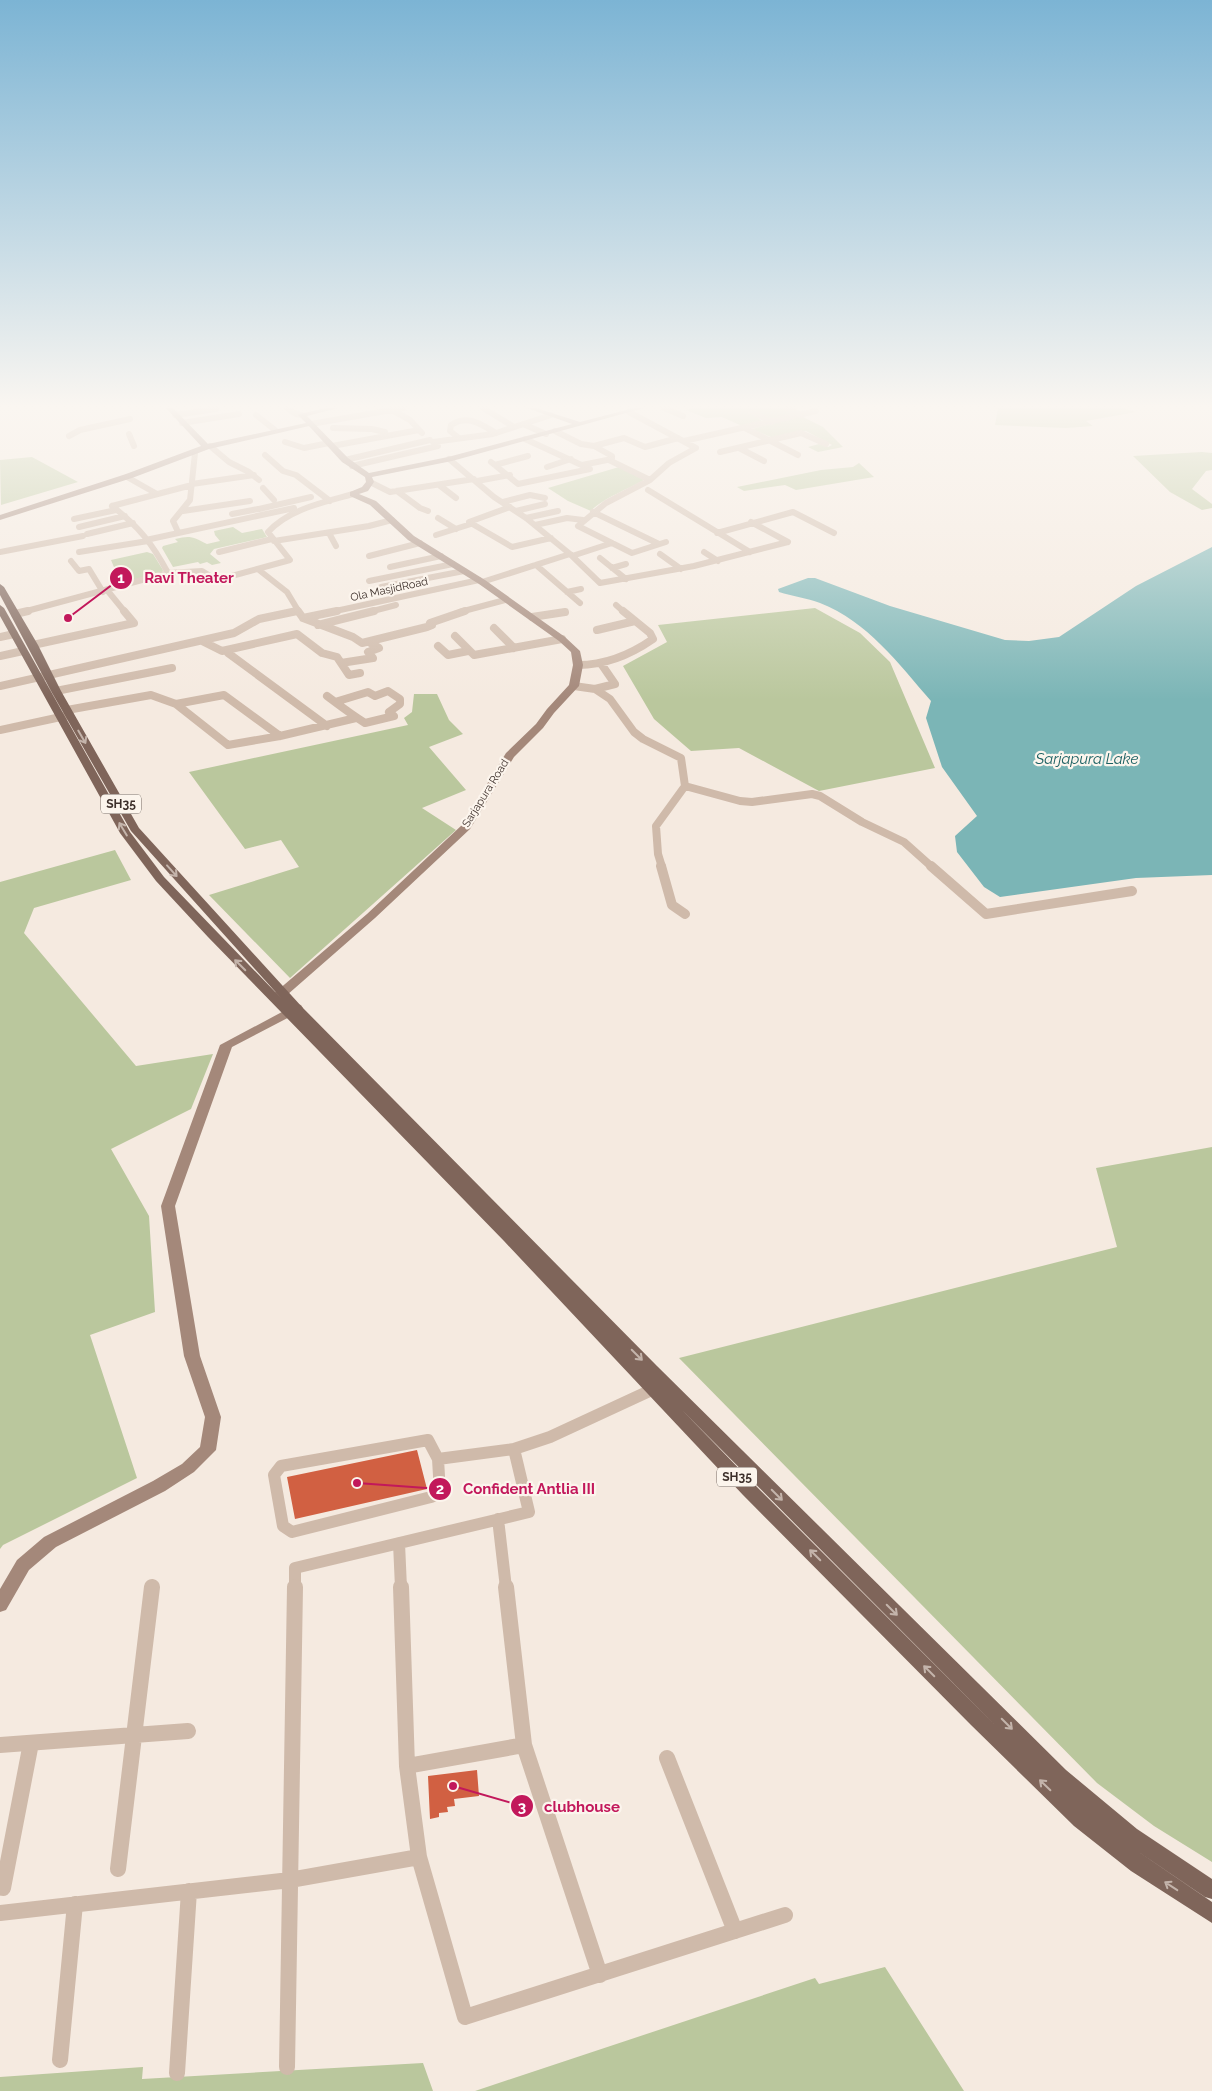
<svg xmlns="http://www.w3.org/2000/svg" width="1212" height="2091" viewBox="0 0 1212 2091" font-family="Raleway,sans-serif">
  <style>
    .green { fill: #bac79d }
    .water { fill: #7bb5b6 }
    .building { fill: #d16042 }
    .lines { fill: none; stroke-linecap: round; stroke-linejoin: round }
    .street-far4 { stroke: #cfbaaa; stroke-width: 6 }
    .street-far3 { stroke: #cfbaaa; stroke-width: 8 }
    .street-far2 { stroke: #cfbaaa; stroke-width: 10 }
    .street-far1 { stroke: #cfbaaa; stroke-width: 12 }
    .street { stroke: #cfbaaa; stroke-width: 16 }
    .secondary { fill: #a4887a; fill-rule: evenodd }
    .primary { fill: #7f655a; fill-rule: evenodd }
    .oneway { stroke: #c4b4ab }
    .labels { text-anchor: middle; stroke-width: 4.5; stroke-linejoin: round; paint-order: stroke }
    .far-street-label { font-size: 11px; fill: #3c2f2a; stroke: #fcf5ed }
    .shield { fill: #fcf5ed; stroke: #766a64; stroke-width: 1 }
    .shield-label { font-size: 12px; font-weight: bold; fill: #3c2f2a }
    .water-label { font-size: 15px; font-style: italic; fill: #1b6062; stroke: #fcf5ed }
    .leader { fill: none; stroke: #c2185b; stroke-width: 2 }
    .callout-dot { fill: #c2185b; stroke: #fcf5ed; stroke-width: 2 }
    .mark-label { font-size: 15px; text-anchor: middle; font-weight: bold; fill: #fff }
    .callout-label { font-size: 15px; text-anchor: middle; font-weight: bold; fill: #c2185b; stroke: #fcf5ed; stroke-width: 4.5; stroke-linejoin: round; paint-order: stroke }
  </style>
  <rect width="100%" height="100%" fill="#f5eae0"/>
  <!-- green -->
  <path class="green" d="M 694,408 L 782,408 L 796,415 L 772,420 L 751,411 L 748,412 L 764,422 L 742,426 L 722,417 L 706,418 L 686,410 Z
    M 998,408 L 1122,408 L 1136,412 L 1086,421 L 1093,426 L 1066,428 L 995,425 Z
    M 801,416 L 823,427 L 843,447 L 818,452 L 808,447 L 819,444 L 828,447 L 832,445 L 806,431 L 773,438 L 752,429 Z
    M 1202,452 L 1212,453 L 1212,470 L 1206,471 L 1192,489 L 1212,504 L 1212,508 L 1202,510 L 1170,492 L 1133,456 Z
    M 32,457 L 78,482 L 1,505 L 0,460 Z
    M 859,463 L 874,477 L 796,490 L 785,485 L 744,491 L 737,487 L 821,470 L 853,467 Z
    M 619,467 L 644,480 C 630,488 600,500 591,511 L 568,501 L 548,488 Z
    M 233,527 L 242,533 L 262,529 L 267,537 L 214,549 L 210,554 L 221,563 L 212,565 L 207,562 L 200,564 L 198,562 L 173,567 L 162,548 L 163,546 L 178,542 L 175,539 C 191,535 193,537 207,544 L 220,541 L 215,535 L 214,531 Z
    M 147,552 L 153,554 L 163,570 L 162,573 L 121,584 L 111,560 Z
    M 815,608 L 860,633 L 890,662 L 935,768 L 819,791 L 739,748 L 691,751 L 654,719 L 623,666 L 667,642 L 658,625 Z
    M 414,694 L 437,694 L 449,720 L 463,734 L 429,747 L 466,790 L 422,808 L 456,830 L 290,978 L 209,895 L 299,867 L 281,840 L 245,849 L 189,772 L 408,725 L 404,718 L 412,712 Z
    M 115,850 L 131,880 L 34,908 L 24,933 L 136,1066 L 213,1054 L 191,1109 L 111,1149 L 149,1216 L 155,1312 L 90,1335 L 137,1478 L 3,1545 L 0,1549 L 0,882 Z
    M 1212,1147 L 1212,1862 L 1154,1826 L 1097,1783 L 679,1358 L 1117,1247 L 1096,1168 Z
    M 885,1967 L 964,2091 L 475,2091 L 815,1978 L 819,1984 Z
    M 423,2063 L 433,2091 L 0,2091 L 0,2077 L 143,2067 L 142,2079 Z"/>
  <!-- water -->
  <path class="water" d="M 1212,547 L 1212,875 L 1136,878 L 1000,897 L 984,887 L 957,852 L 955,836 L 977,816 L 942,767 L 926,718 L 931,701 C 898,663 868,622 820,603 C 807,598 792,596 779,592 L 778,589 L 808,578 L 815,578 L 890,606 L 1005,640 L 1029,641 L 1059,637 L 1136,586 Z"/>
  <!-- building -->
  <path class="building" d="M 417,1450 L 427,1489 L 295,1519 L 287,1477 Z
    M 477,1770 L 479,1796 L 454,1799 L 455,1806 L 447,1807 L 448,1812 L 439,1813 L 439,1817 L 430,1819 L 428,1776 Z"/>
  <g class="lines">
    <!-- street-far4 -->
    <path class="street-far4" d="M 287,408 L 296,414 L 302,415
      M 483,408 L 514,427
      M 664,408 L 683,416
      M 787,408 L 801,415
      M 390,409 L 410,420 L 422,433
      M 629,412 L 696,448 L 669,463 L 650,480 L 606,503 L 578,526 L 632,553 L 666,542
      M 752,412 L 772,422
      M 175,415 L 216,409
      M 256,415 L 275,430
      M 182,423 L 239,414
      M 311,424 L 403,408
      M 523,424 L 546,434
      M 333,428 L 372,429 L 385,432
      M 745,428 L 798,455
      M 555,431 L 581,444 L 594,446 L 612,456 L 612,459 L 582,465
      M 129,434 L 134,446
      M 69,436 L 80,430 L 130,419
      M 459,438 L 450,431 L 451,425 C 468,414 480,424 496,433
      M 525,439 L 588,468
      M 684,441 L 816,411
      M 285,442 L 304,448 L 329,443
      M 433,442 L 493,434 L 551,415
      M 210,446 L 229,462 L 249,472 L 259,480
      M 332,446 L 419,430
      M 594,446 L 624,438 L 645,447 L 678,438
      M 739,448 L 764,461
      M 720,452 L 801,433 L 826,444
      M 265,455 L 283,471 L 296,475 L 330,501
      M 449,459 L 494,497 L 526,518 L 570,554 L 600,583 L 694,566 L 788,542
      M 345,460 L 430,440
      M 609,460 L 650,480
      M 491,462 L 518,484 L 590,469
      M 495,465 L 528,456
      M 352,466 L 438,446
      M 547,467 L 571,459
      M 127,477 L 157,494
      M 477,481 L 510,475
      M 370,482 L 390,492 L 474,479
      M 192,484 L 254,475
      M 439,485 L 456,498
      M 263,488 L 274,500
      M 648,490 L 750,552
      M 397,491 L 420,508 L 428,511
      M 503,502 L 530,495 L 545,498
      M 112,506 C 139,527 152,543 168,573
      M 112,506 L 192,485
      M 510,507 L 469,522 L 512,547 L 551,538
      M 259,509 L 311,497
      M 183,511 L 250,501
      M 516,511 L 545,504
      M 593,512 L 659,544
      M 232,514 L 258,509
      M 438,518 L 456,529
      M 526,518 L 558,511
      M 74,519 L 116,510
      M 751,522 L 788,542
      M 535,525 L 567,518 L 583,520
      M 79,527 L 125,516
      M 178,532 L 173,521 L 190,500 L 195,453
      M 329,533 L 336,546
      M 717,533 L 793,512 L 834,533
      M 87,534 L 133,523
      M 436,535 L 471,524
      M 146,540 L 294,508
      M 274,541 L 369,526 L 392,520
      M 0,552 L 83,536
      M 79,552 L 148,541
      M 219,552 L 272,539
      M 704,552 L 718,561
      M 660,554 L 681,569
      M 369,556 L 420,543
      M 572,556 L 612,543
      M 600,558 L 626,579
      M 71,561 L 79,571 L 89,569 L 103,592
      M 536,565 L 580,603
      M 390,567 L 441,556
      M 612,568 L 626,564
      M 259,570 L 287,592 L 299,612
      M 369,581 L 453,564
      M 482,582 L 570,554
      M 381,587 L 464,571
      M 107,590 L 125,612
      M 567,592 L 581,589
      M 616,605 L 624,612
      M 23,612 L 168,573 L 202,571 L 217,580 L 290,560 L 268,532 C 289,509 324,502 353,494
      M 293,612 L 297,611
      M 331,612 L 479,580
      M 369,612 L 396,605
      M 460,612 L 505,600"/>
    <!-- street-far3 -->
    <path class="street-far3" d="M 298,611 L 303,618 L 353,637 L 362,643 L 427,627 L 432,625 L 430,623 L 465,611
      M 15,614 L 28,611
      M 532,617 L 565,612
      M 303,618 L 337,611
      M 318,625 L 374,611
      M 494,628 L 514,648
      M 597,630 L 635,621
      M 455,636 L 474,655 L 562,639
      M 0,637 L 14,634
      M 202,641 L 222,651 L 297,634 L 322,653 L 337,657 L 349,675 L 360,673
      M 33,645 L 134,623 L 124,611
      M 438,646 L 448,655 L 468,651
      M 228,653 L 327,726
      M 0,656 L 23,651
      M 341,663 L 373,658 L 368,652 L 379,648 L 369,642
      M 578,665 C 606,665 630,655 653,639 L 650,633 L 623,611
      M 0,686 L 234,633 L 259,619 L 297,611
      M 574,686 L 595,689 L 610,699 L 634,732 L 643,739 L 681,758 L 685,786 L 740,801 L 752,802 L 812,794 L 820,796 L 862,822 L 904,842 L 932,867
      M 595,689 L 615,684 L 602,665
      M 56,691 L 172,668
      M 327,696 C 339,705 352,715 365,723 L 394,716 L 389,712 L 400,704 L 400,699 L 388,691 L 375,696 L 368,692 L 335,702
      M 176,704 L 224,695 L 280,736
      M 67,710 L 151,695 L 176,704 L 228,745 L 280,736 L 356,718
      M 0,730 L 70,715
      M 662,867 L 658,854 L 656,826 L 685,786"/>
    <!-- street-far2 -->
    <path class="street-far2" d="M 661,866 L 672,905 L 685,914
      M 931,866 L 986,914 L 1132,891"/>
    <!-- street-far1 -->
    <path class="street-far1" d="M 428,1440 L 438,1459 L 440,1493 L 431,1497 L 292,1532 L 283,1526 L 274,1475 L 281,1466 Z
      M 438,1459 L 514,1449 L 550,1437 L 658,1387
      M 498,1519 L 506,1588
      M 399,1543 L 401,1588
      M 152,1588 L 152,1586
      M 295,1588 L 295,1568 L 529,1512 L 514,1449"/>
    <!-- street -->
    <path class="street" d="M 401,1587 L 407,1766 L 419,1857 L 465,2017 L 785,1915
      M 506,1587 L 524,1745 L 600,1975
      M 0,1745 L 188,1731
      M 667,1758 L 735,1931
      M 407,1766 L 524,1745
      M 118,1869 L 152,1587
      M 3,1888 L 31,1743
      M 0,1913 L 290,1880 L 419,1857
      M 60,2060 L 75,1904
      M 287,2067 L 295,1587
      M 177,2073 L 189,1891"/>
    <!-- secondary -->
    <path class="secondary" d="M 166,408 L 173,408 L 208,444 L 306,423 L 298,415 L 300,414 L 326,408 L 338,408 L 307,416 L 348,458 L 369,473 L 448,457 L 572,424 L 527,408 L 536,408 L 580,422 L 634,408 L 644,408 L 452,461 L 372,477 L 374,482 L 368,491 L 359,494 L 376,501 L 414,536 L 485,580 L 565,637 L 580,651 L 583,665 L 579,686 L 554,713 L 543,728 L 514,757 L 470,829 L 375,918 L 279,1002 L 275,1003 L 269,999 L 271,996 L 367,914 L 462,825 L 506,753 L 536,724 L 547,709 L 569,685 L 573,665 L 571,652 L 559,641 L 479,584 L 408,540 L 370,505 L 350,496 L 350,492 L 362,487 L 366,482 L 365,477 L 342,462 L 309,426 L 209,449 L 132,478 L 0,520 L 0,515 L 126,474 L 201,446 Z
      M 297,1004 L 301,1005 L 303,1008 L 301,1011 L 232,1047 L 175,1206 L 200,1356 L 221,1417 L 216,1450 L 194,1472 L 165,1491 L 56,1547 L 29,1570 L 6,1610 L 0,1612 L 0,1589 L 17,1560 L 44,1537 L 153,1481 L 182,1464 L 200,1447 L 205,1417 L 184,1356 L 161,1206 L 220,1045 Z"/>
    <!-- primary -->
    <path class="primary" d="M 0,584 L 4,587 L 38,645 L 61,691 L 139,828 L 302,1007 L 657,1366 L 1066,1770 L 1137,1829 L 1212,1879 L 1212,1899 L 1205,1897 L 1130,1846 L 1212,1902 L 1212,1923 L 1131,1871 L 1074,1826 L 971,1725 L 743,1495 L 504,1241 L 208,937 L 156,881 L 120,833 L 0,616 L 0,605 L 4,608 L 130,832 L 164,877 L 281,998 L 131,831 L 51,691 L 0,595 ZM 682,1410 L 994,1724 L 755,1485 Z"/>
  </g>
  <!-- one-way arrows -->
  <defs><path id="oneway-shaft" d="M-6 0H5M1.5-3L5.5 0L1.5 3" fill="none" stroke-width="1.6" stroke-linecap="round" stroke-linejoin="round" transform="scale(1.25)"/></defs>
  <g class="oneway">
    <use href="#oneway-shaft" transform="translate(82 737) rotate(60)"/>
    <use href="#oneway-shaft" transform="translate(123 829) rotate(-121)"/>
    <use href="#oneway-shaft" transform="translate(172 871) rotate(48)"/>
    <use href="#oneway-shaft" transform="translate(240 965) rotate(-135)"/>
    <use href="#oneway-shaft" transform="translate(637 1355) rotate(45)"/>
    <use href="#oneway-shaft" transform="translate(777 1495) rotate(45)"/>
    <use href="#oneway-shaft" transform="translate(815 1555) rotate(-135)"/>
    <use href="#oneway-shaft" transform="translate(892 1610) rotate(45)"/>
    <use href="#oneway-shaft" transform="translate(929 1671) rotate(-135)"/>
    <use href="#oneway-shaft" transform="translate(1007 1724) rotate(45)"/>
    <use href="#oneway-shaft" transform="translate(1045 1785) rotate(-136)"/>
    <use href="#oneway-shaft" transform="translate(1171 1886) rotate(-147)"/>
  </g>
  <!-- sky -->
  <linearGradient id="sky" x2="0" y2="1"><stop stop-color="#7cb4d4"/><stop offset="0.58" stop-color="#faf6f1"/><stop offset="1" stop-color="#faf6f1" stop-opacity="0"/></linearGradient>
  <rect width="1212" height="700" fill="url(#sky)"/>
  <g class="labels">
    <!-- far-street labels -->
    <g class="far-street-label">
      <text transform="translate(389 589) rotate(-12)" y="4">Ola MasjidRoad</text>
      <text transform="translate(485 793) rotate(-58)" y="4">Sarjapura Road</text>
    </g>
    <!-- shield labels -->
    <g class="shield">
      <rect x="101" y="794.5" width="40" height="19" rx="4"/>
      <rect x="717" y="1467.5" width="40" height="19" rx="4"/>
    </g>
    <g class="shield-label">
      <text x="121" y="808">SH35</text>
      <text x="737" y="1481">SH35</text>
    </g>
    <!-- water labels -->
    <g class="water-label">
      <text x="1087" y="764">Sarjapura Lake</text>
    </g>
  </g>
  <!-- callouts -->
  <path class="leader" d="M68 618L121 578M357 1483L440 1489M453 1786L522 1806"/>
  <g class="callout-dot">
    <circle cx="68" cy="618" r="5"/>
    <circle cx="357" cy="1483" r="5"/>
    <circle cx="453" cy="1786" r="5"/>
    <circle cx="121" cy="578" r="12"/>
    <circle cx="440" cy="1489" r="12"/>
    <circle cx="522" cy="1806" r="12"/>
  </g>
  <g class="mark-label">
    <text x="121" y="583">1</text>
    <text x="440" y="1494">2</text>
    <text x="522" y="1812">3</text>
  </g>
  <g class="callout-label">
    <text x="189" y="583">Ravi Theater</text>
    <text x="529" y="1494">Confident Antlia III</text>
    <text x="582" y="1812">clubhouse</text>
  </g>
</svg>
